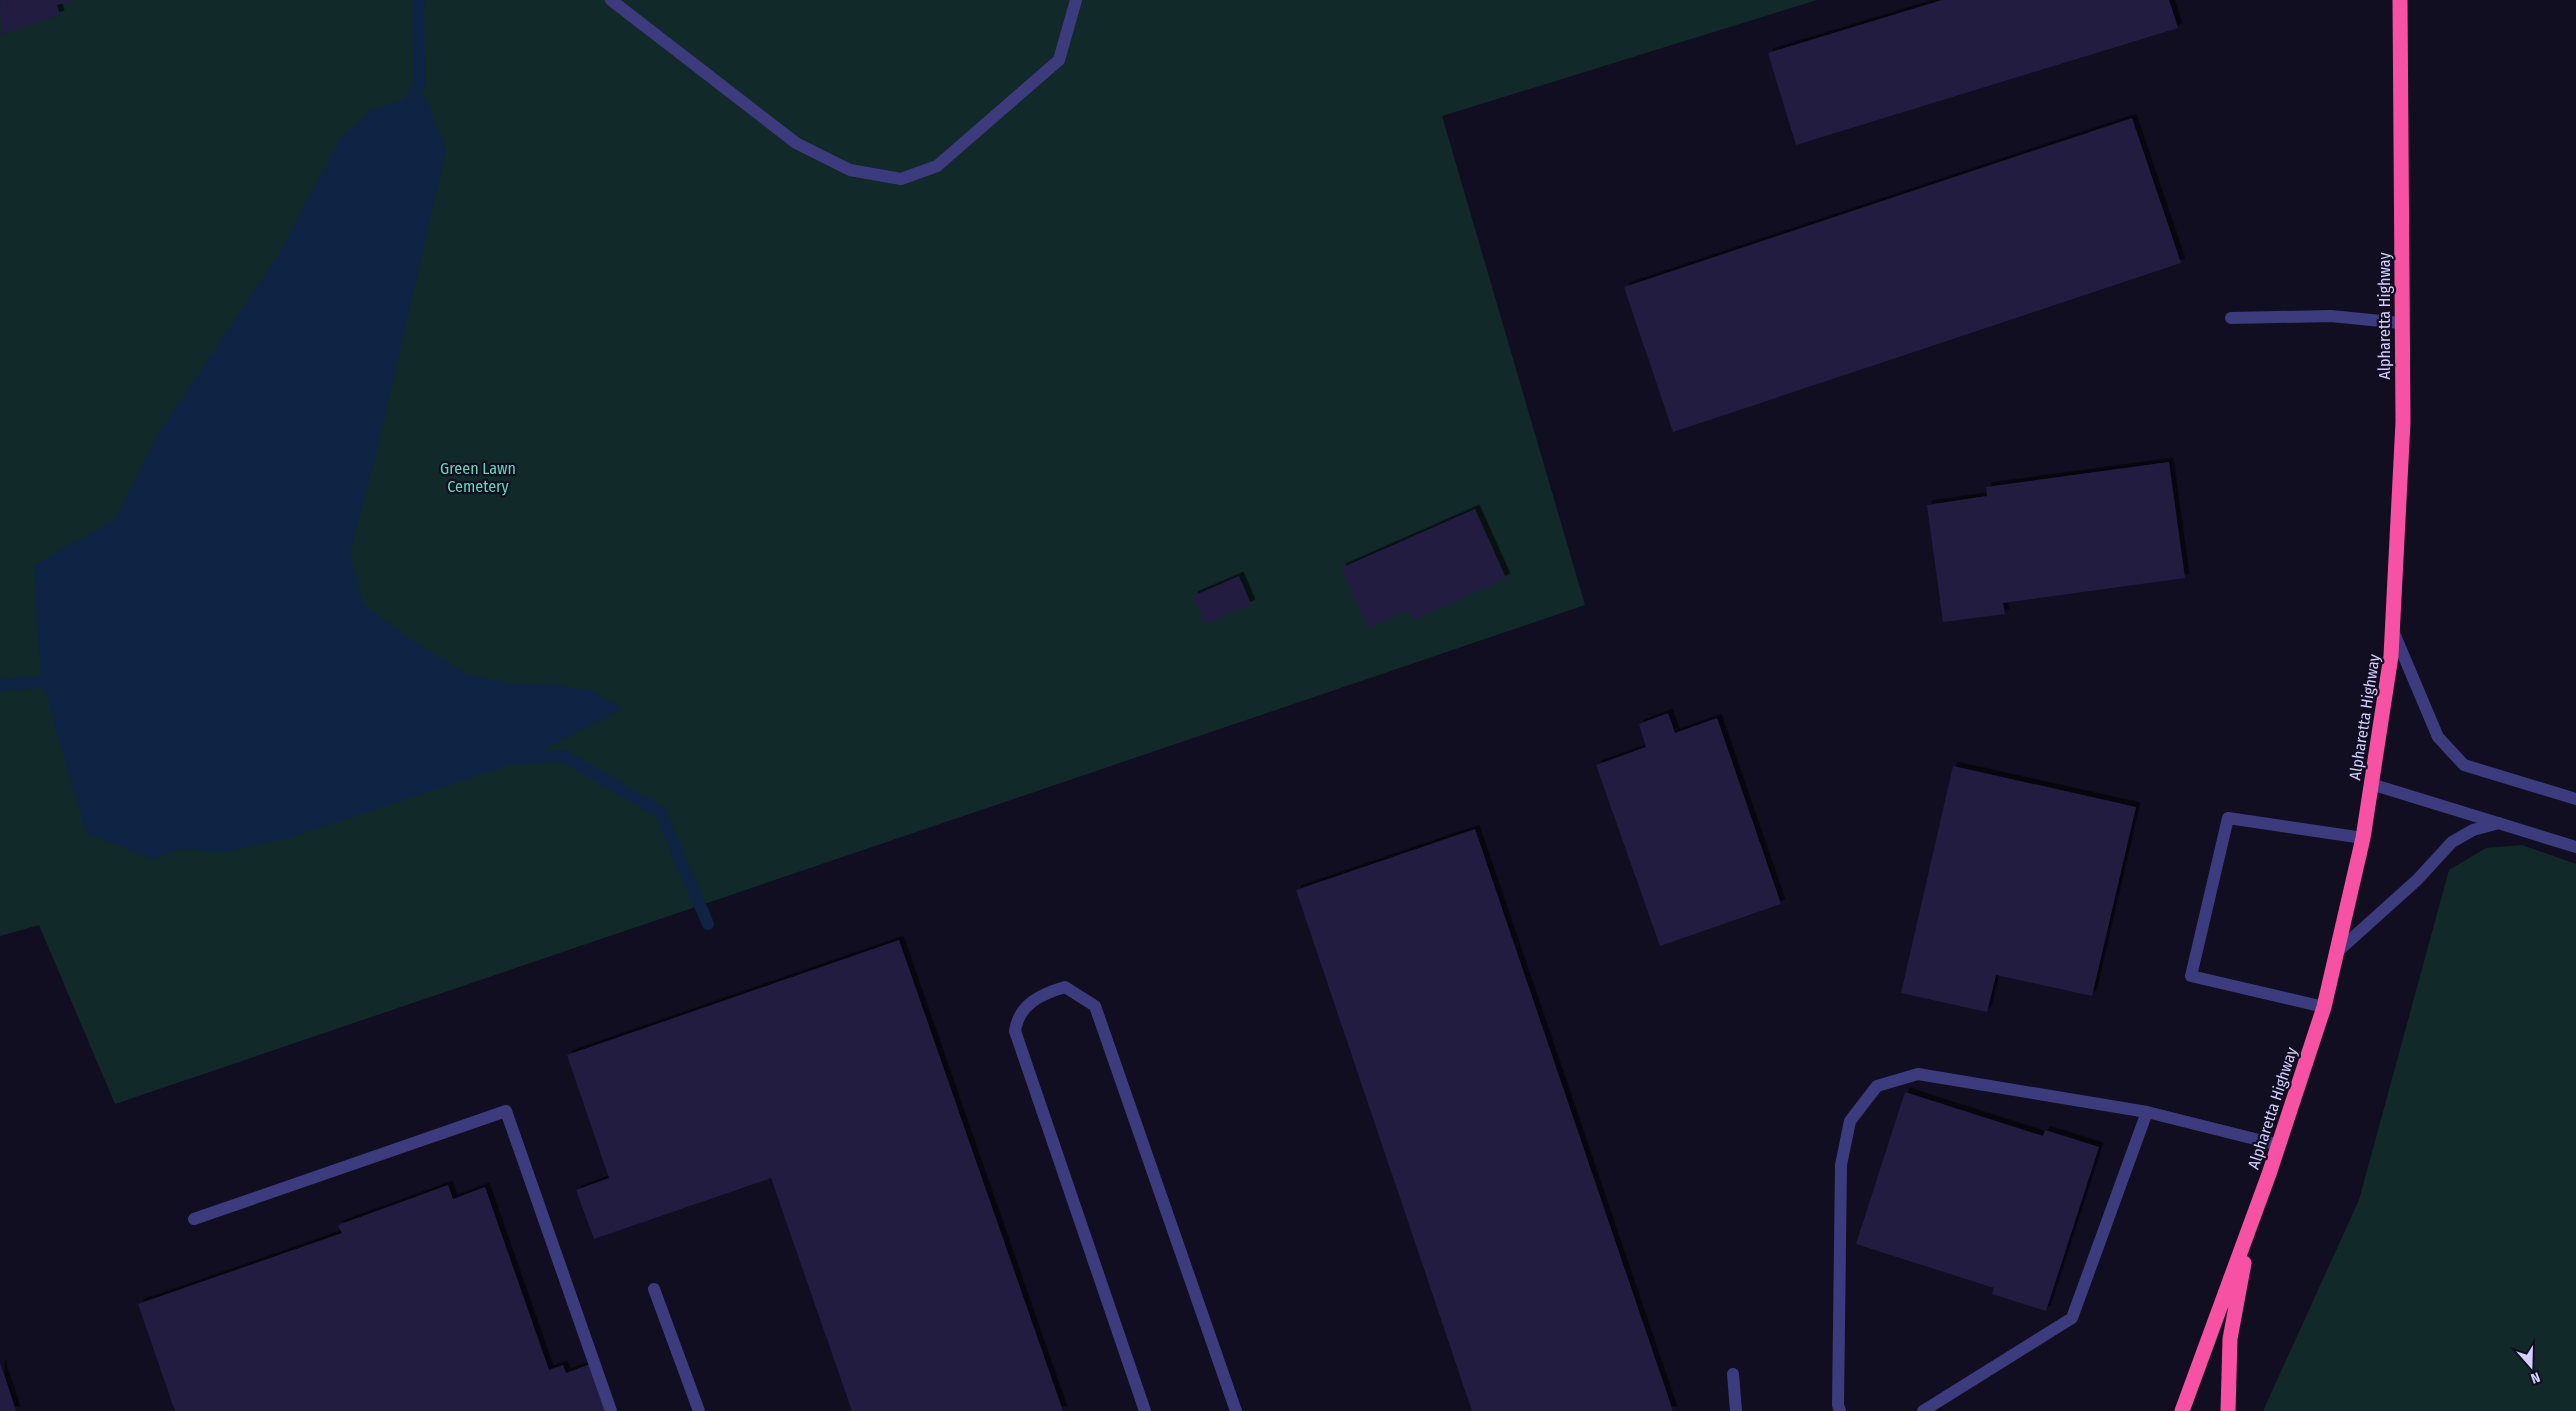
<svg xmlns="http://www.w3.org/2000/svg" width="2576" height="1411" viewBox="0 0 2576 1411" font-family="'Fira Sans Condensed',sans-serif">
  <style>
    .green { fill: #112a29 }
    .water { fill: #0f2444 }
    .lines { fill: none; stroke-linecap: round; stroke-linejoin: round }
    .stream { stroke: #0f2444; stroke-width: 12 }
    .building { fill: #221b41; filter: url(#shadow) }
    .lane { stroke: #3c3b7d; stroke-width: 12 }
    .highway { stroke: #f751a4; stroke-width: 15 }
    .labels { text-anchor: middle; stroke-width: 4.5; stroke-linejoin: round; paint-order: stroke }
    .street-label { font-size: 16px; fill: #d4d0fd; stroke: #110e21 }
    .park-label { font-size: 16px; fill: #5fd9b8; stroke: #110e21 }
  </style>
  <defs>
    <filter id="shadow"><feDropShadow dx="4.5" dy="-4.5" stdDeviation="0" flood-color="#0009"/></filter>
  </defs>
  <rect width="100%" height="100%" fill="#110e21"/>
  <!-- green -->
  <path class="green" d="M 0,0 L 1817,0 L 1442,116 L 1585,605 L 115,1104 L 39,925 L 0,936 Z
    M 2522,845 L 2576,864 L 2576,1411 L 2263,1411 L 2359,1200 L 2449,870 L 2486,848 Z"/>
  <!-- water -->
  <path class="water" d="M 424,95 L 446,150 L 377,451 L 350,554 L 363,604 L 407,637 L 466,674 L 513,684 L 553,685 L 591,690 L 622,709 L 524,760 L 289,838 L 226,852 L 181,849 L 152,859 L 86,833 L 40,673 L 34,565 L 115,520 L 158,434 L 276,259 L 341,138 L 374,108 Z"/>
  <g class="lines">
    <!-- stream -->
    <path class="stream" d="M 405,114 L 420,83 L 418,12 L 420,0
      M 0,685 L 57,681
      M 513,759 L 564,756 L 660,812 L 708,924"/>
  </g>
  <!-- building -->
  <path class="building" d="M 0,0 L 73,0 L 73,1 L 57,5 L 60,15 L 1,35 Z
    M 1942,0 L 2169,0 L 2178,28 L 1796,145 L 1768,53 Z
    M 2132,118 L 2181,263 L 1673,432 L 1624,287 Z
    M 2169,462 L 2185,578 L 2003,603 L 2005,614 L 1943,622 L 1927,505 L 1987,496 L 1986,487 Z
    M 1475,509 L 1506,578 L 1413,620 L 1408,610 L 1368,628 L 1341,568 Z
    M 1239,576 L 1251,604 L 1205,624 L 1193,596 Z
    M 1668,713 L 1675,733 L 1717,718 L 1781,904 L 1660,946 L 1596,765 L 1646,747 L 1639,724 Z
    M 1953,766 L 2136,807 L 2092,996 L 1996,975 L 1987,1012 L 1901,993 Z
    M 1475,829 L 1673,1411 L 1472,1411 L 1296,890 Z
    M 899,940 L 1063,1411 L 852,1411 L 771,1178 L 594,1239 L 576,1190 L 609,1178 L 567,1055 Z
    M 1905,1092 L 2043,1136 L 2045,1130 L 2099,1147 L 2046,1311 L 1992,1294 L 1994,1288 L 1856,1244 Z
    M 448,1185 L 453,1199 L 485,1187 L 549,1370 L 563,1365 L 566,1373 L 593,1363 L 609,1411 L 175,1411 L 138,1304 L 342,1233 L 338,1225 Z
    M 0,1362 L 16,1411 L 0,1411 Z"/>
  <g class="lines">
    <!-- lane -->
    <path class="lane" d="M 611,0 L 796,143 L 850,170 L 901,179 L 937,166 L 1059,60 L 1076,0
      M 2231,318 L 2331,316 L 2401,323
      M 2394,633 L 2438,737 L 2464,765 L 2576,799
      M 2371,784 L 2576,847
      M 2337,952 L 2417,880 L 2452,842 L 2473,830 L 2499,823
      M 2324,1007 L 2191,976 L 2228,818 L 2363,838
      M 194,1219 L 506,1111 L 611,1411
      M 654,1289 L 699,1411
      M 1733,1374 L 1736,1411
      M 1145,1411 L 1015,1031 C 1019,1004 1041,994 1065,987 L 1095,1006 L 1236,1411
      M 1840,1411 L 1838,1405 L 1841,1165 L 1850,1121 L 1877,1086 L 1918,1074 L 2147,1112 L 2279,1145
      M 1923,1411 L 2072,1318 L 2147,1112"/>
    <!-- highway -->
    <path class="highway" d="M 2182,1411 L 2269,1174 L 2324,1007 L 2363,838 L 2391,656 L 2403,422 L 2400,0
      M 2228,1411 L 2230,1339 L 2244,1263"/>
  </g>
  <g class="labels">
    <!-- street labels -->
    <g class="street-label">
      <text transform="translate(2384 316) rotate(-90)" y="6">Alpharetta Highway</text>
      <text transform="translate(2364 717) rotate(-81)" y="6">Alpharetta Highway</text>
      <text transform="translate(2272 1108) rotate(-72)" y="6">Alpharetta Highway</text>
    </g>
    <!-- park labels -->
    <g class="park-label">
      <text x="478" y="474">Green Lawn<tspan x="478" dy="18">Cemetery</tspan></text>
    </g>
  </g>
  <!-- north arrow -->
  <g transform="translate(2531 1366) rotate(160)" stroke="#110e21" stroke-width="4" paint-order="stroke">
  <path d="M0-4L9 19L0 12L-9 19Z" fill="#d4d0fd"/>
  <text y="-8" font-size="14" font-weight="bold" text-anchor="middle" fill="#d4d0fd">N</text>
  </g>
</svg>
